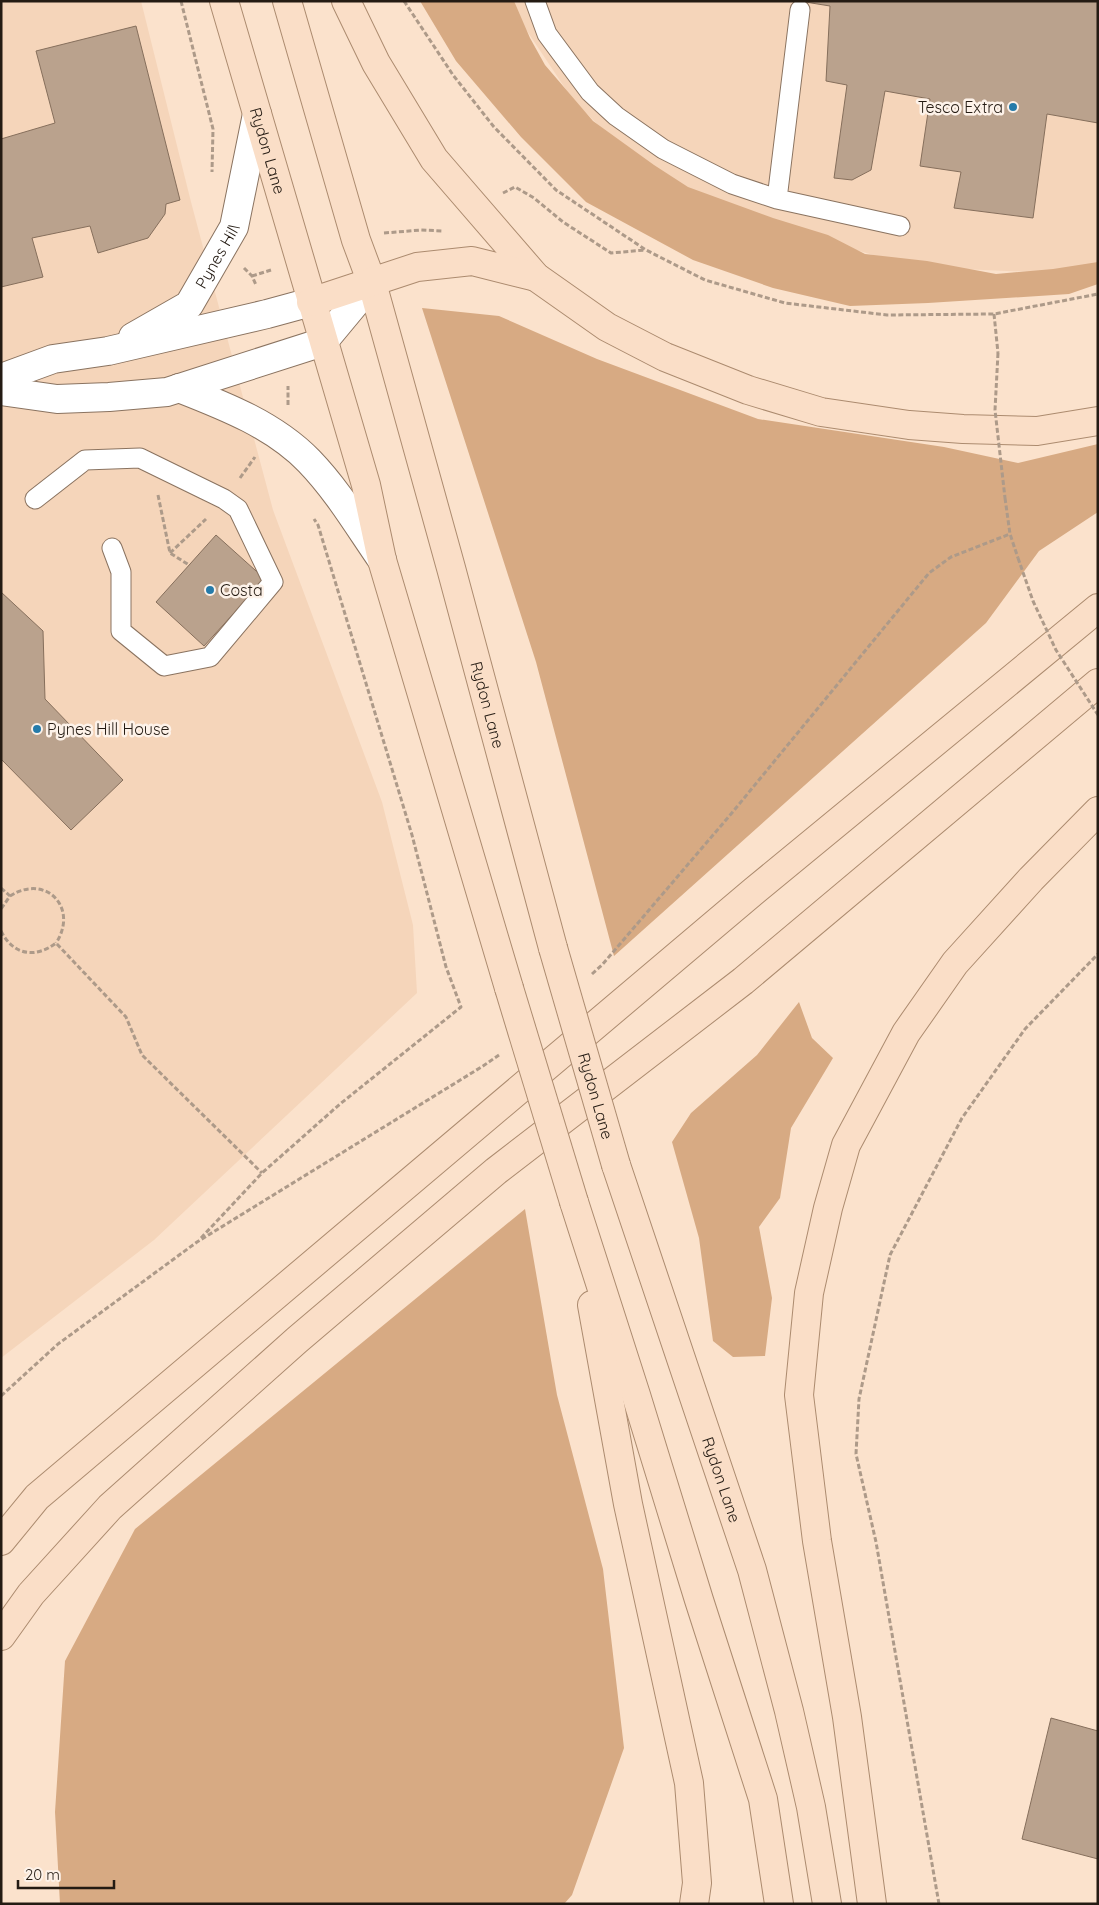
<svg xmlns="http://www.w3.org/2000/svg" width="1099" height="1905" viewBox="0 0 1099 1905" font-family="Quicksand,sans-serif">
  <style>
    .built { fill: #f5d5ba }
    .green { fill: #d7aa83 }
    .building { fill: #baa28d; stroke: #866f5c }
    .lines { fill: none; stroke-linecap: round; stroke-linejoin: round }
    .service-casing { stroke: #8a7360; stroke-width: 21 }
    .minor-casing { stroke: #8a7360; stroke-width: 30 }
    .primary-casing { stroke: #ac8b6f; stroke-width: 30 }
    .path { stroke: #ad9a89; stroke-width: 3; stroke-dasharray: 5 2.5; stroke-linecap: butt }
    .service { stroke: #fff; stroke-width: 19 }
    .minor { stroke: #fff; stroke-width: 28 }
    .primary { stroke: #fadec7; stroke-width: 28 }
    .primary-bridge-casing { stroke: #ac8b6f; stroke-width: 30; stroke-linecap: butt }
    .path-bridge { stroke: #ad9a89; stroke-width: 3; stroke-dasharray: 5 2.5; stroke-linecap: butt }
    .primary-bridge { stroke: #fadec7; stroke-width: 28 }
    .poi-dot { fill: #257baa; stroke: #fdf2e9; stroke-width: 2 }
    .labels { text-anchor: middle; stroke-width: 5; stroke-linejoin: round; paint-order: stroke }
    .poi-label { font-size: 16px; fill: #241b13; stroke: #fdf2e9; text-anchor: start }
    .street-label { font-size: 16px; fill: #241b13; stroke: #fdf2e9 }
  </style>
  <rect width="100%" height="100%" fill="#fbe2cc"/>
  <!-- built -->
  <path class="built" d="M 1,1 L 141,1 L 191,202 L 273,510 L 382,802 L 413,925 L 417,993 L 154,1240 L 1,1358 Z
    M 507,1 L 1098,1 L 1098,266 L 1077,274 L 916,267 L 774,227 L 646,173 L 573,100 Z"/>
  <!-- green -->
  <path class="green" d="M 420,1 L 514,1 L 530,38 L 545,65 L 593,121 L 654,165 L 688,187 L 773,218 L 828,235 L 865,254 L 927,261 L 996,274 L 1053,269 L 1098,262 L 1098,284 L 1069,294 L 928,303 L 850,306 L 773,288 L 693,260 L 586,202 L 521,137 L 456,61 Z
    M 422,308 L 499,316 L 597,359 L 758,419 L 944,447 L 1018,463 L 1098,444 L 1098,512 L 1039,551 L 986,623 L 614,956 L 536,662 Z
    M 799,1002 L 812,1038 L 833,1058 L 791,1128 L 780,1198 L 759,1227 L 772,1298 L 765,1356 L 733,1357 L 713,1341 L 699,1238 L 672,1142 L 691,1113 L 757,1055 Z
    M 525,1209 L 557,1395 L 603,1569 L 624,1748 L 572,1895 L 564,1904 L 60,1904 L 55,1812 L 65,1661 L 135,1529 Z"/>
  <!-- building -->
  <path class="building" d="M 799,1 L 1098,1 L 1098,123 L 1047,114 L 1033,218 L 954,208 L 961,172 L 920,166 L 930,99 L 885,91 L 871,170 L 852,180 L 834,178 L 847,85 L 826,81 L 830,6 Z
    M 136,26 L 180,200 L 166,204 L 165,214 L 148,238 L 98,253 L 90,226 L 32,238 L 43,277 L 1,287 L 1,139 L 55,123 L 36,51 Z
    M 216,535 L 265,579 L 204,646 L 156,602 Z
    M 1,592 L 43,631 L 45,699 L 123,780 L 71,830 L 1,759 Z
    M 1051,1718 L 1098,1731 L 1098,1859 L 1022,1839 Z"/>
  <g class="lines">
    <!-- service casing -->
    <g class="service-casing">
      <path id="service" d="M 535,1 L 547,34 L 590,92 L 616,116 L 663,149 L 732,184 L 777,199 L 900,226
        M 777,199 L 800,10
        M 35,499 L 85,460 L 140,458 L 224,499 L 238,509 L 273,582 L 210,657 L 164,666 L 121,631 L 121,572 L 112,548"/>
    </g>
    <!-- minor casing -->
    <g class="minor-casing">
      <g id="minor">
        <path id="s1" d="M 133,337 L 189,305 L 234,227 L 257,114"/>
        <path d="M 1,378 L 53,359 L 108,351 L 267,314 L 311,302"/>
        <path d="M 179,388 C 225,406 274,425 309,461 C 338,491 359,527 382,560"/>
        <path d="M 1,391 L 57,399 L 109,397 L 167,392 L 323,342 L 372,283"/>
      </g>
    </g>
    <!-- primary casing -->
    <g class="primary-casing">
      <g id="primary">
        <path id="s2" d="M 224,1 L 366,485 L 382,560 L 509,988"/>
        <path id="s3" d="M 287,1 L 356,240 L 372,283 L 451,568 L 553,948"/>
        <path d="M 346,1 L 376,63 L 434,159 L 536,277 L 607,327 L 665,357 L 748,390 L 821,412 L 909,425 L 963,429 L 1037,431 L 1098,421"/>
        <path d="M 311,302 L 417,267 L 472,261 L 536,277"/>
        <path id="s4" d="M 616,1165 L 752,1570 L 789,1711 L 811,1807 L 827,1904"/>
        <path d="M 574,1202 L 636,1395 L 699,1600 L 763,1799 L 779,1904"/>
        <path d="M 592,1305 L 628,1504 L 689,1783 L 697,1883 L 694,1904"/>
        <path d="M 1,1541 L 37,1497 L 754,891 L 1098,608"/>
        <path d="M 1,1636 L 31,1594 L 110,1507 L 297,1340 L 496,1171 L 743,981 L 1098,683"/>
        <path d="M 872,1904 L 847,1717 L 817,1541 L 799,1395 L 809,1293 L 828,1208 L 846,1145 L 906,1033 L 955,963 L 1031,879 L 1098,811"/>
      </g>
    </g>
    <!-- path -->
    <path class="path" d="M 181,1 L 213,129 L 212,172
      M 404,1 L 453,75 L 494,127 L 556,190 L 646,250 L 705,280 L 785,303 L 887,315 L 994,314 L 1098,294
      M 503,193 L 515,187 L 534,198 L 563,222 L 611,253 L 645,250
      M 384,233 L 421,230 L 443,231
      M 244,268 L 252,276 L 256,285
      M 252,276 L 271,270
      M 994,314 L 998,353
      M 288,405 L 288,386
      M 240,478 L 255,457
      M 158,495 L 170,553 L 189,565
      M 1005,498 L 1010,534 L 1018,558
      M 170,553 L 206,519
      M 1,888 L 10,896 L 1,909
      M 10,896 C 46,873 79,908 56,943
      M 1,931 C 13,955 35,959 56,943 L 126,1017 L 142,1055 L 262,1173
      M 592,974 L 602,965 L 731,814 L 929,573 L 951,557 L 1010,534
      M 201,1238 L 262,1173 L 340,1104 L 461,1007 L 446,967 L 412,835 L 318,525 L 314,519
      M 1,1396 L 58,1344 L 197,1242 L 483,1066 L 499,1055
      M 939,1904 L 876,1542 L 856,1454 L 859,1399 L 890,1255 L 962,1118 L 1025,1029 L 1098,954"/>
    <!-- service -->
    <use href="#service" class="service"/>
    <!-- minor -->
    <use href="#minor" class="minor"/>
    <!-- primary -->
    <use href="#primary" class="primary"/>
    <!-- primary-bridge casing -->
    <g class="primary-bridge-casing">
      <g id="primary-bridge">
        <path id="s5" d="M 553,948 L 616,1165"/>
        <path d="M 509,988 L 574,1202"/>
      </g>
    </g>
    <!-- path-bridge -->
    <path class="path-bridge" d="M 998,353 L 995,410 L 1005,498
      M 1018,558 L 1033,601 L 1056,650 L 1098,715"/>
    <!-- primary-bridge -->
    <use href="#primary-bridge" class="primary-bridge"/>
  </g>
  <!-- markers -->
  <g class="poi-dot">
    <circle cx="1013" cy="107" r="5"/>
    <circle cx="210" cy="590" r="5"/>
    <circle cx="37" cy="729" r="5"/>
  </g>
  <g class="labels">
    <!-- poi labels -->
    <g class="poi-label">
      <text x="1003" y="113" text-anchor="end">Tesco Extra</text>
      <text x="220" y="596">Costa</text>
      <text x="47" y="735">Pynes Hill House</text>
    </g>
    <!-- street labels -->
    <g class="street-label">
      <text dy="6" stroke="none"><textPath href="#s2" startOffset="156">Rydon Lane</textPath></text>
      <text dy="6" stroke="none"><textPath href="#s1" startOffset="121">Pynes Hill</textPath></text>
      <text dy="6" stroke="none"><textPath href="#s3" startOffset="732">Rydon Lane</textPath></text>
      <text dy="6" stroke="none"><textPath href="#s5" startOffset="154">Rydon Lane</textPath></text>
      <text dy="6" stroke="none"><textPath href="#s4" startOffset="332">Rydon Lane</textPath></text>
    </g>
  </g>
  <!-- border -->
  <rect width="1099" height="1905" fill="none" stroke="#241b13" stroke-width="5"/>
  <!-- scale -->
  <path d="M18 1880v8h96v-8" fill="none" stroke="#241b13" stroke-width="2.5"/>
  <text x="25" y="1880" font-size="15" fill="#241b13" stroke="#fdf2e9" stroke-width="4" paint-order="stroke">20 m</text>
</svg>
